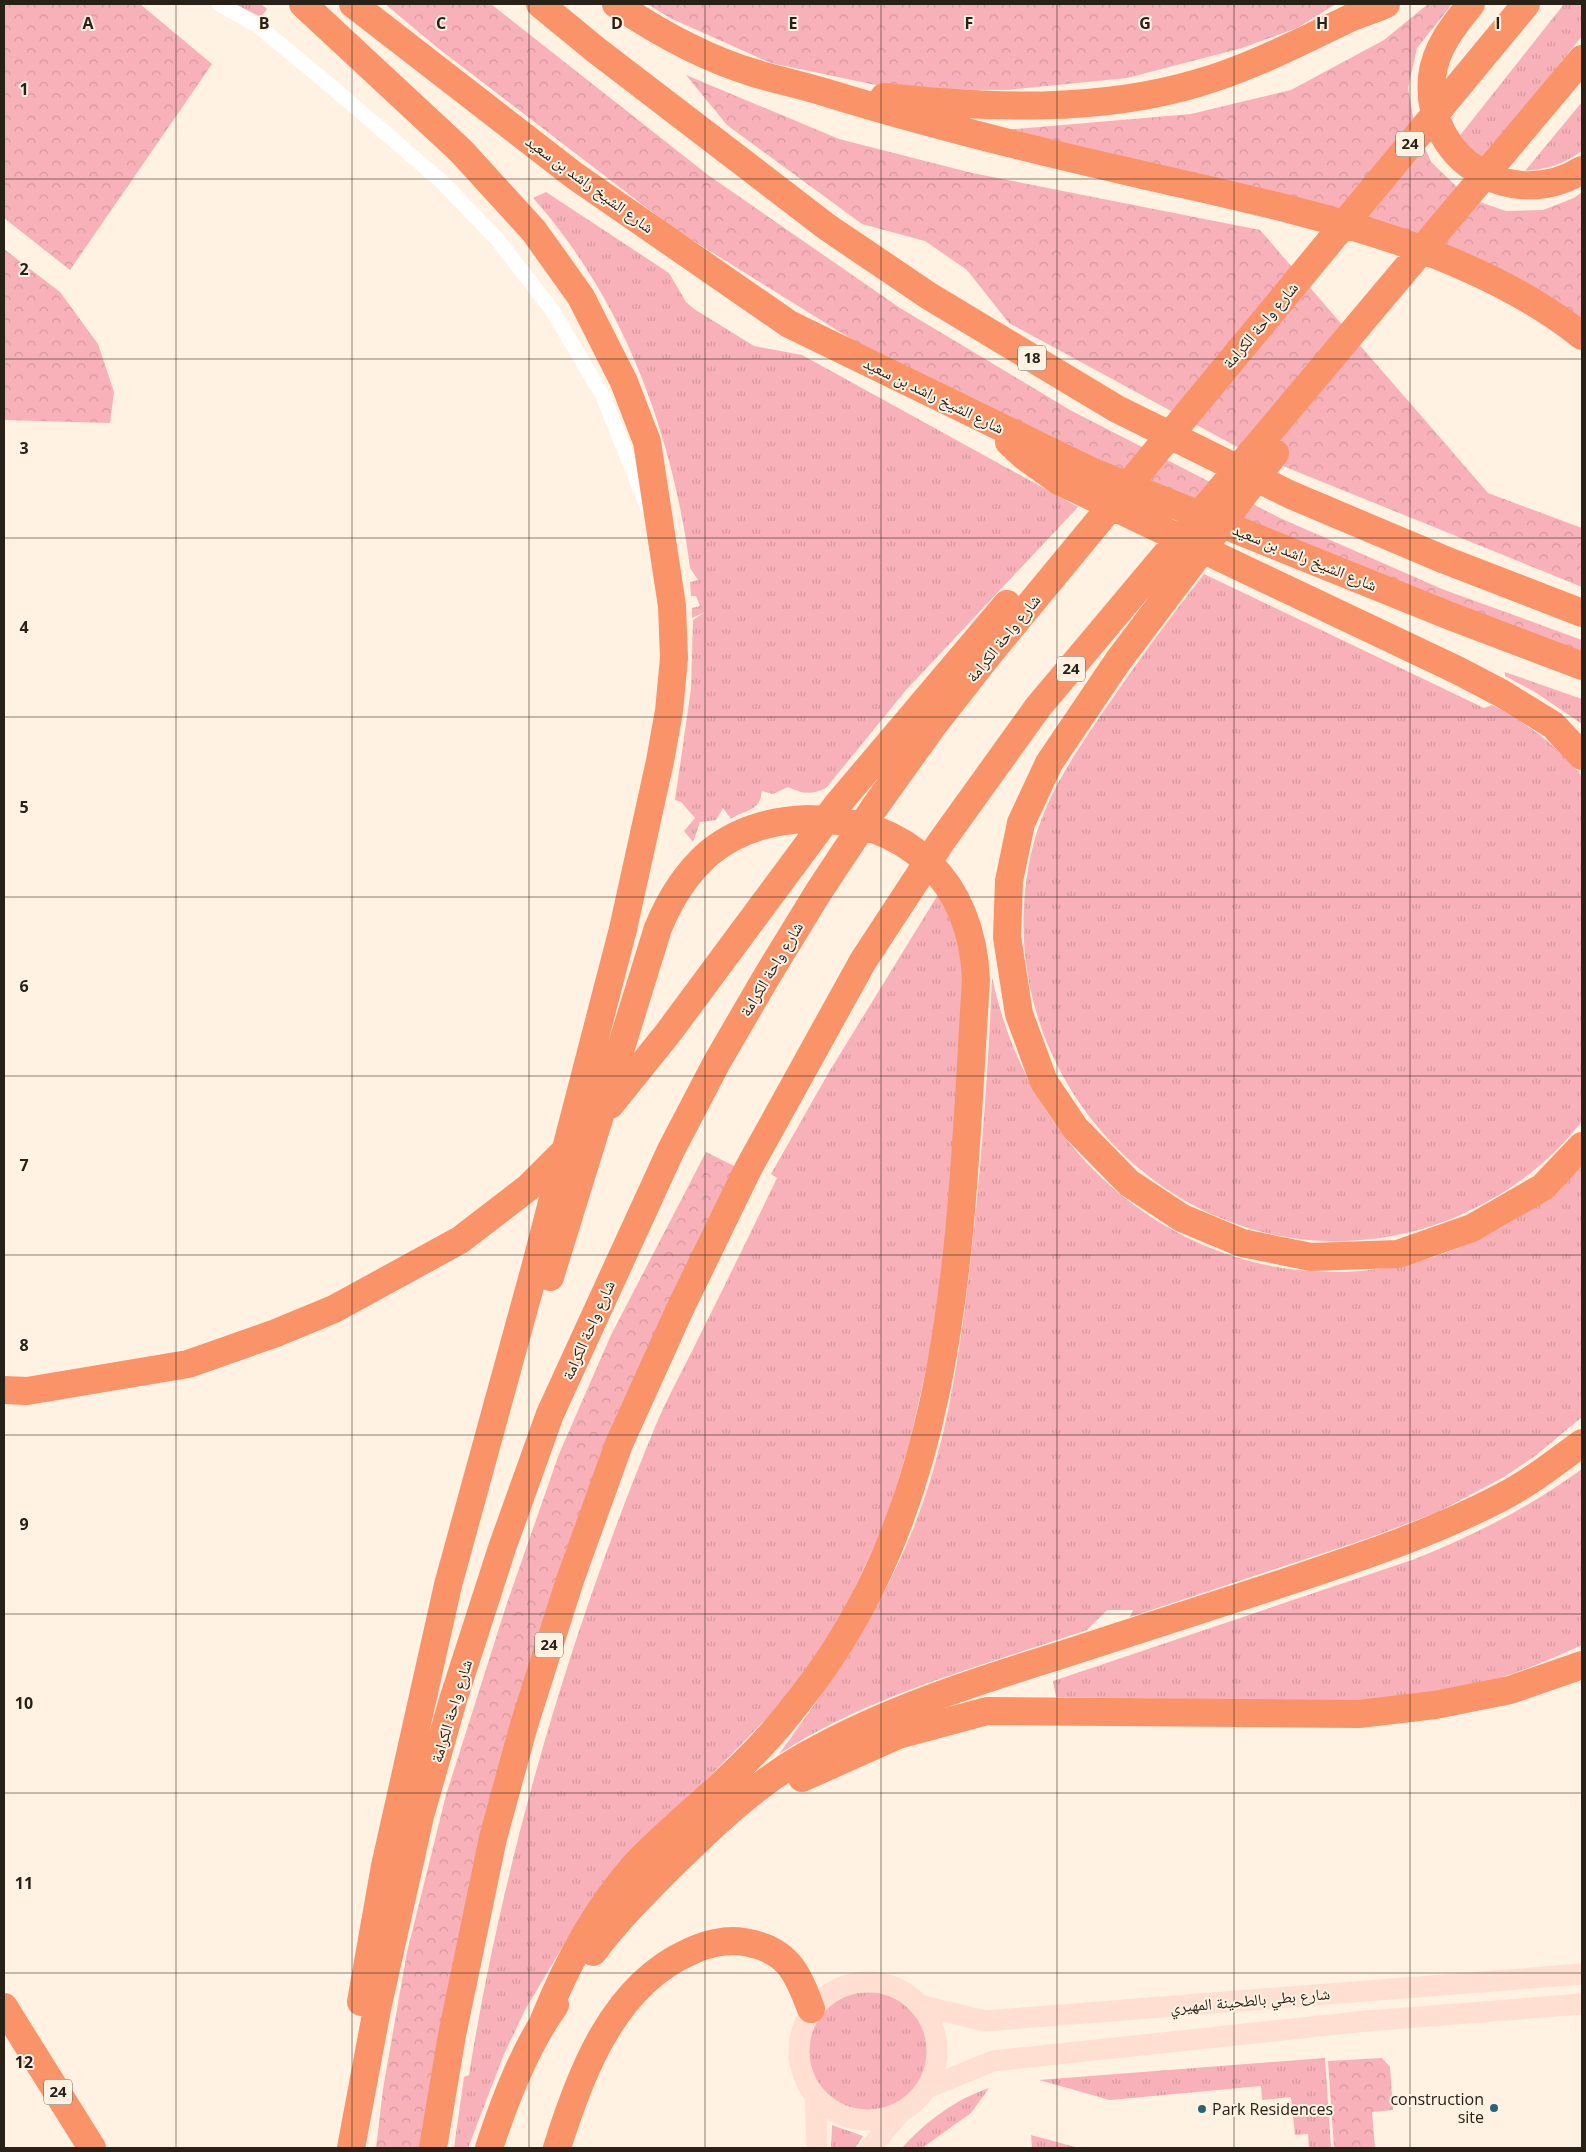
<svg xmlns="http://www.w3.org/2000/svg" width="1586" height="2152" viewBox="0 0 1586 2152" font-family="'Open Sans','Noto Naskh Arabic',sans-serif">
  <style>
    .grass { fill: url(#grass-tufts) }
    .forest { fill: url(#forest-crowns) }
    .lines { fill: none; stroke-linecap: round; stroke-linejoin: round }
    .street { stroke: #fff; stroke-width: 15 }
    .secondary { stroke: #fedfd2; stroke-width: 21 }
    .highway { stroke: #fa9368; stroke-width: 28 }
    .grid { fill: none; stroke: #282117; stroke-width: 1; stroke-opacity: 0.55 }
    .poi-dot { fill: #26647a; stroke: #fff2e2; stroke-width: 2 }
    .labels { text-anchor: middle; stroke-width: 4; stroke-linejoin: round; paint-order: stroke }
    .shield { fill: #fff2e2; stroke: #686054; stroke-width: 1 }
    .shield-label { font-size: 15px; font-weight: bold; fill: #282117 }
    .street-label { font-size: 16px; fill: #282117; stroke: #fff2e2 }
    .poi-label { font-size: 16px; fill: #282117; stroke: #fff2e2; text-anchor: end }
    .grid-label { font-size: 16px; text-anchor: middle; font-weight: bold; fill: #282117; stroke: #fff2e2; stroke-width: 4; stroke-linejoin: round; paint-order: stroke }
  </style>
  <defs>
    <pattern id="grass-tufts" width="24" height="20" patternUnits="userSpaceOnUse" patternTransform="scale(1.25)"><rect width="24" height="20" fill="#f8b1b8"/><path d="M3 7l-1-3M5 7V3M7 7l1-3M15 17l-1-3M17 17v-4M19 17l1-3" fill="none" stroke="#d5989d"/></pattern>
    <pattern id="forest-crowns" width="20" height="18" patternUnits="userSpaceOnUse" patternTransform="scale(1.25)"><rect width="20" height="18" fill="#f8b1b8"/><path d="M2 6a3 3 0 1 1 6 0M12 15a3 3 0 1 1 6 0" fill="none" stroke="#d5989d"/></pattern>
  </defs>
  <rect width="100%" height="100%" fill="#fff2e2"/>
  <!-- grass -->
  <path class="grass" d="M 235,4 L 261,4 L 267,9 L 261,17 Z
    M 1564,4 L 1582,4 L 1582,36 L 1476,168 L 1454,143 Z
    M 1582,102 L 1582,151 C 1563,164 1549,169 1525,171 Z
    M 546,192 L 669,273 L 686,302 L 694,309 L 754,346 L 802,355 L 1078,507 L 906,690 L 826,788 C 812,795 803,794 788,787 L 773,794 L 762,791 C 761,794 761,799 759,802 C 753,812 739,812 731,819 L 723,808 L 716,820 L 700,822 L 693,842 L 684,831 L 695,818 L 681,802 L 675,800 L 691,689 L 693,620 L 705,612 L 692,618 L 692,608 L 700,606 L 696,596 L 691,596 L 690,582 L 698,580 L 690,568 C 673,435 623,298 533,198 Z
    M 1204,574 L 1484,708 L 1492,705 C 1527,723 1557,746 1582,776 L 1582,1121 C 1549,1165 1502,1198 1451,1219 C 1215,1312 978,1098 1031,854 C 1043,799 1075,753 1106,708 C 1137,662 1170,618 1204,574 Z
    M 1505,672 L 1582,699 L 1582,724 L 1535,692 L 1505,676 Z
    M 939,893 L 947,904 L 965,963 L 946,1248 L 931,1347 L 910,1441 L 886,1521 L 840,1619 L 796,1684 L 771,1714 L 643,1844 L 572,1931 L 526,2008 L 504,2054 L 468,2148 L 454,2148 L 464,2077 L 469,2075 C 504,1856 570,1633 655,1427 C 667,1398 683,1370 697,1341 C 724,1287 751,1232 777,1178 L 771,1174 L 829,1072 Z
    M 992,977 C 1052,1260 1369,1372 1582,1167 L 1582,1417 L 1535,1456 L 1504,1477 L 1438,1512 L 1369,1538 L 1130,1617 L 1133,1610 L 1107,1610 L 1087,1630 C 982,1666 873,1693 779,1754 C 829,1686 876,1618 909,1539 C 946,1452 959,1359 970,1266 C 981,1170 988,1074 992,977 Z
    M 1582,1469 L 1582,1645 C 1547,1661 1511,1676 1474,1685 C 1433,1696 1387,1698 1344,1702 L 1056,1697 L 1053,1681 L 1415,1559 C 1475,1535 1530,1507 1582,1469 Z
    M806 2051a61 61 0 1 1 122 0a61 61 0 1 1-122 0Z
    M 1325,2058 L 1331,2148 L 1309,2148 L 1308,2134 L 1295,2135 L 1291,2097 L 1262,2100 L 1261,2086 L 1110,2100 L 1039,2080 Z
    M 989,2088 L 971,2113 L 922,2148 L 902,2148 C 925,2122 956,2099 989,2088 Z
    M 832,2125 L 863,2136 L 855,2148 L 831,2148 Z
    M 1031,2135 L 1079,2148 L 1032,2148 Z"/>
  <!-- forest -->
  <path class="forest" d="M 4,4 L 140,4 L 212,64 L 70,270 L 4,218 Z
    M 385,4 L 491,4 L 708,175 L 900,308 L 1070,410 L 1280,518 L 1442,589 L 1582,640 L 1582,661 L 1265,541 L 877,355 L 673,228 L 439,49 Z
    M 647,4 L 1336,4 L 1297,28 L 1242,48 L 1127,78 L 1005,90 L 895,89 L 771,63 L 670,18 Z
    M 1428,4 L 1452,4 L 1417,48 L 1408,88 L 1414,122 L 1431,162 L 1455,185 L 1474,200 L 1506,211 L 1543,210 L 1574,198 L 1582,192 L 1582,326 L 1477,261 L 1003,130 L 1191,114 L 1291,90 L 1384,40 Z
    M 686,75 L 839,139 L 972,173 L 1260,230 L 1488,493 L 1582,528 L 1582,587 L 1241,449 L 1009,323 L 967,270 L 925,241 L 862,224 L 727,125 Z
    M 4,249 L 60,292 L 98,344 L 114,392 L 110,423 L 4,420 Z
    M 706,1152 L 750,1174 L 568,1574 L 426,2148 L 376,2148 L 383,2089 L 407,1952 L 446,1795 L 507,1603 L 559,1454 L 611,1335 Z
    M 1382,2058 L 1390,2067 L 1393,2110 L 1372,2112 L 1375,2148 L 1334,2148 L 1328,2061 Z"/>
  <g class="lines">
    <!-- street -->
    <path class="street" d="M 219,4 L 257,25 L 332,87 L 441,181 L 497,239 L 552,310 L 603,396 L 647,506"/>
    <!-- secondary -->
    <path class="secondary" d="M799 2051a69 69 0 1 1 138 0a69 69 0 1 1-138 0Z
      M 919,2005 L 985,2021 L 1582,1974
      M 927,2088 L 993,2061 L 1367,2021 L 1582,2004
      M 815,2097 L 817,2148
      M 870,2148 L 901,2112"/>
    <!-- highway -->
    <path class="highway" d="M 303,4 L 461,151 L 534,231 L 581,297 L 624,382 L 647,442 L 672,606 L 674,658 L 669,711 L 660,761 L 623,929 L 535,1268 L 448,1585 L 385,1866 L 361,2002
      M 353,4 L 575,176 L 789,324 L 1093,472 L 1450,616 L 1582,666
      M 540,4 L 596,50 L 827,227 L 929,296 L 1117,409 L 1291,495 L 1445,560 L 1582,613
      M 616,4 C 656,31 707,59 754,73 C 777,80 801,85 824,92 C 928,124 1033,150 1139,174 C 1285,208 1463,241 1582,336
      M 1471,4 C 1454,25 1435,48 1432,77 C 1424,160 1512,213 1582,170
      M 884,97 C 988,108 1097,113 1198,83 C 1250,68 1298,43 1348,19 C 1360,13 1374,10 1386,4
      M 1009,442 L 1024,456 L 1059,481 L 1457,670 L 1501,693 L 1553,725 L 1582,756
      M 1275,453 L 1118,661 L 1049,763 L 1021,823 L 1009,881 L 1007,937 L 1019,1014 L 1044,1082 L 1075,1128 L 1129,1183 L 1182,1218 L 1242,1243 L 1311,1257 L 1398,1254 L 1472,1228 L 1543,1187 L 1582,1146
      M 610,1105 L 668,1033 L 837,805 L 1007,604
      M 4,1390 L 27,1391 L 188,1364 L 276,1333 L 334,1309 L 460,1240 L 529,1187 L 564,1152
      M 802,1778 L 898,1735 L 987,1711 L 1359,1714 L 1435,1705 L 1510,1690 L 1582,1665
      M 593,1952 C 616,1921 642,1895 669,1868 C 711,1827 754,1785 805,1756 C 884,1711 971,1683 1058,1656 C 1132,1632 1206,1608 1280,1584 C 1355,1559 1432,1534 1502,1497 C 1531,1482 1556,1462 1582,1443
      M 4,2007 L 92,2148
      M 544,2020 C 567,1963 595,1910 636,1864 C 668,1830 706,1801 739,1768 C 762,1746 782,1723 801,1698 C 962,1494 960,1226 976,980 C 972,881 908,819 808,819 C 773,820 737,830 709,853 C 685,874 670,899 658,928 L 550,1277
      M 351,2148 L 377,2009 L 420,1816 L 453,1700 L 502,1548 L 550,1414 L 671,1150 L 717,1062 L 767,976 L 819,891 L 874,808 L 932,727 L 993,649 L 1526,4
      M 433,2148 L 452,2035 L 493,1838 L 524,1725 L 570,1580 L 619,1444 L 680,1309 L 748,1169 L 863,961 L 941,842 L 1038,707 L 1582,59
      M 489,2148 C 505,2099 525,2047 555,2005
      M 557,2148 C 580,2074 613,1986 689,1952 C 705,1944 726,1939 744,1942 C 787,1949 797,1971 811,2009"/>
  </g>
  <!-- grid -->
  <path class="grid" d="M 176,4 L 176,2148M 352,4 L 352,2148M 529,4 L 529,2148M 705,4 L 705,2148M 881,4 L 881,2148M 1057,4 L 1057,2148M 1234,4 L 1234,2148M 1410,4 L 1410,2148M 4,179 L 1582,179M 4,359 L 1582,359M 4,538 L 1582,538M 4,717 L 1582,717M 4,897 L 1582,897M 4,1076 L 1582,1076M 4,1255 L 1582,1255M 4,1435 L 1582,1435M 4,1614 L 1582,1614M 4,1793 L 1582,1793M 4,1973 L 1582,1973"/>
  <!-- markers -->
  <g class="poi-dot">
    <circle cx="1494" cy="2108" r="5"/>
    <circle cx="1202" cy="2109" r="5"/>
  </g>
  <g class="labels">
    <!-- shield labels -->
    <g class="shield">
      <rect x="1396" y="131.5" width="28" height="25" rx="4"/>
      <rect x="1018" y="345.5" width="28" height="25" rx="4"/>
      <rect x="1057" y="656.5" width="28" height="25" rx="4"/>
      <rect x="535" y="1632.5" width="28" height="25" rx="4"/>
      <rect x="44" y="2079.5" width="28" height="25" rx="4"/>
    </g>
    <g class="shield-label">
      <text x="1410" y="149">24</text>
      <text x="1032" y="363">18</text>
      <text x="1071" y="674">24</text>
      <text x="549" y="1650">24</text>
      <text x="58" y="2097">24</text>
    </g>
    <!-- street labels -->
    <g class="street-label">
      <text transform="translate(590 184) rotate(36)" y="6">شارع الشيخ راشد بن سعيد</text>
      <text transform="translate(1260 325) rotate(-50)" y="6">شارع واحة الكرامة</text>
      <text transform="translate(934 395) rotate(26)" y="6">شارع الشيخ راشد بن سعيد</text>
      <text transform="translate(1305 557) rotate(22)" y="6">شارع الشيخ راشد بن سعيد</text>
      <text transform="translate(1003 638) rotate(-51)" y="6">شارع واحة الكرامة</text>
      <text transform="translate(771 969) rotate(-59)" y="6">شارع واحة الكرامة</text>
      <text transform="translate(588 1330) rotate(-66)" y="6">شارع واحة الكرامة</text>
      <text transform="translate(451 1711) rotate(-73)" y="6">شارع واحة الكرامة</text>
      <text transform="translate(1250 2000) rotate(-5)" y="6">شارع بطي بالطحينة المهيري</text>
    </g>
    <!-- poi labels -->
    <g class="poi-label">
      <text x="1484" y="2105">construction<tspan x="1484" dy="18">site</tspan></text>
      <text x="1212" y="2115" text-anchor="start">Park Residences</text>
    </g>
  </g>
  <g class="grid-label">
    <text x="88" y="29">A</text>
    <text x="264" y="29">B</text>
    <text x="441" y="29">C</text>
    <text x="617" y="29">D</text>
    <text x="793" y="29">E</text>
    <text x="969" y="29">F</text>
    <text x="1145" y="29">G</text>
    <text x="1322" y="29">H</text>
    <text x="1498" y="29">I</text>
    <text x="24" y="95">1</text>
    <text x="24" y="275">2</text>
    <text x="24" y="454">3</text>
    <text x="24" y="633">4</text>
    <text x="24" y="813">5</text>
    <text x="24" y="992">6</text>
    <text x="24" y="1171">7</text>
    <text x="24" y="1351">8</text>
    <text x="24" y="1530">9</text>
    <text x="24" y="1709">10</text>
    <text x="24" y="1889">11</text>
    <text x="24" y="2068">12</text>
  </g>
  <!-- border -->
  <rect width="1586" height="2152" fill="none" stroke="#282117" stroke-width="10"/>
</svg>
